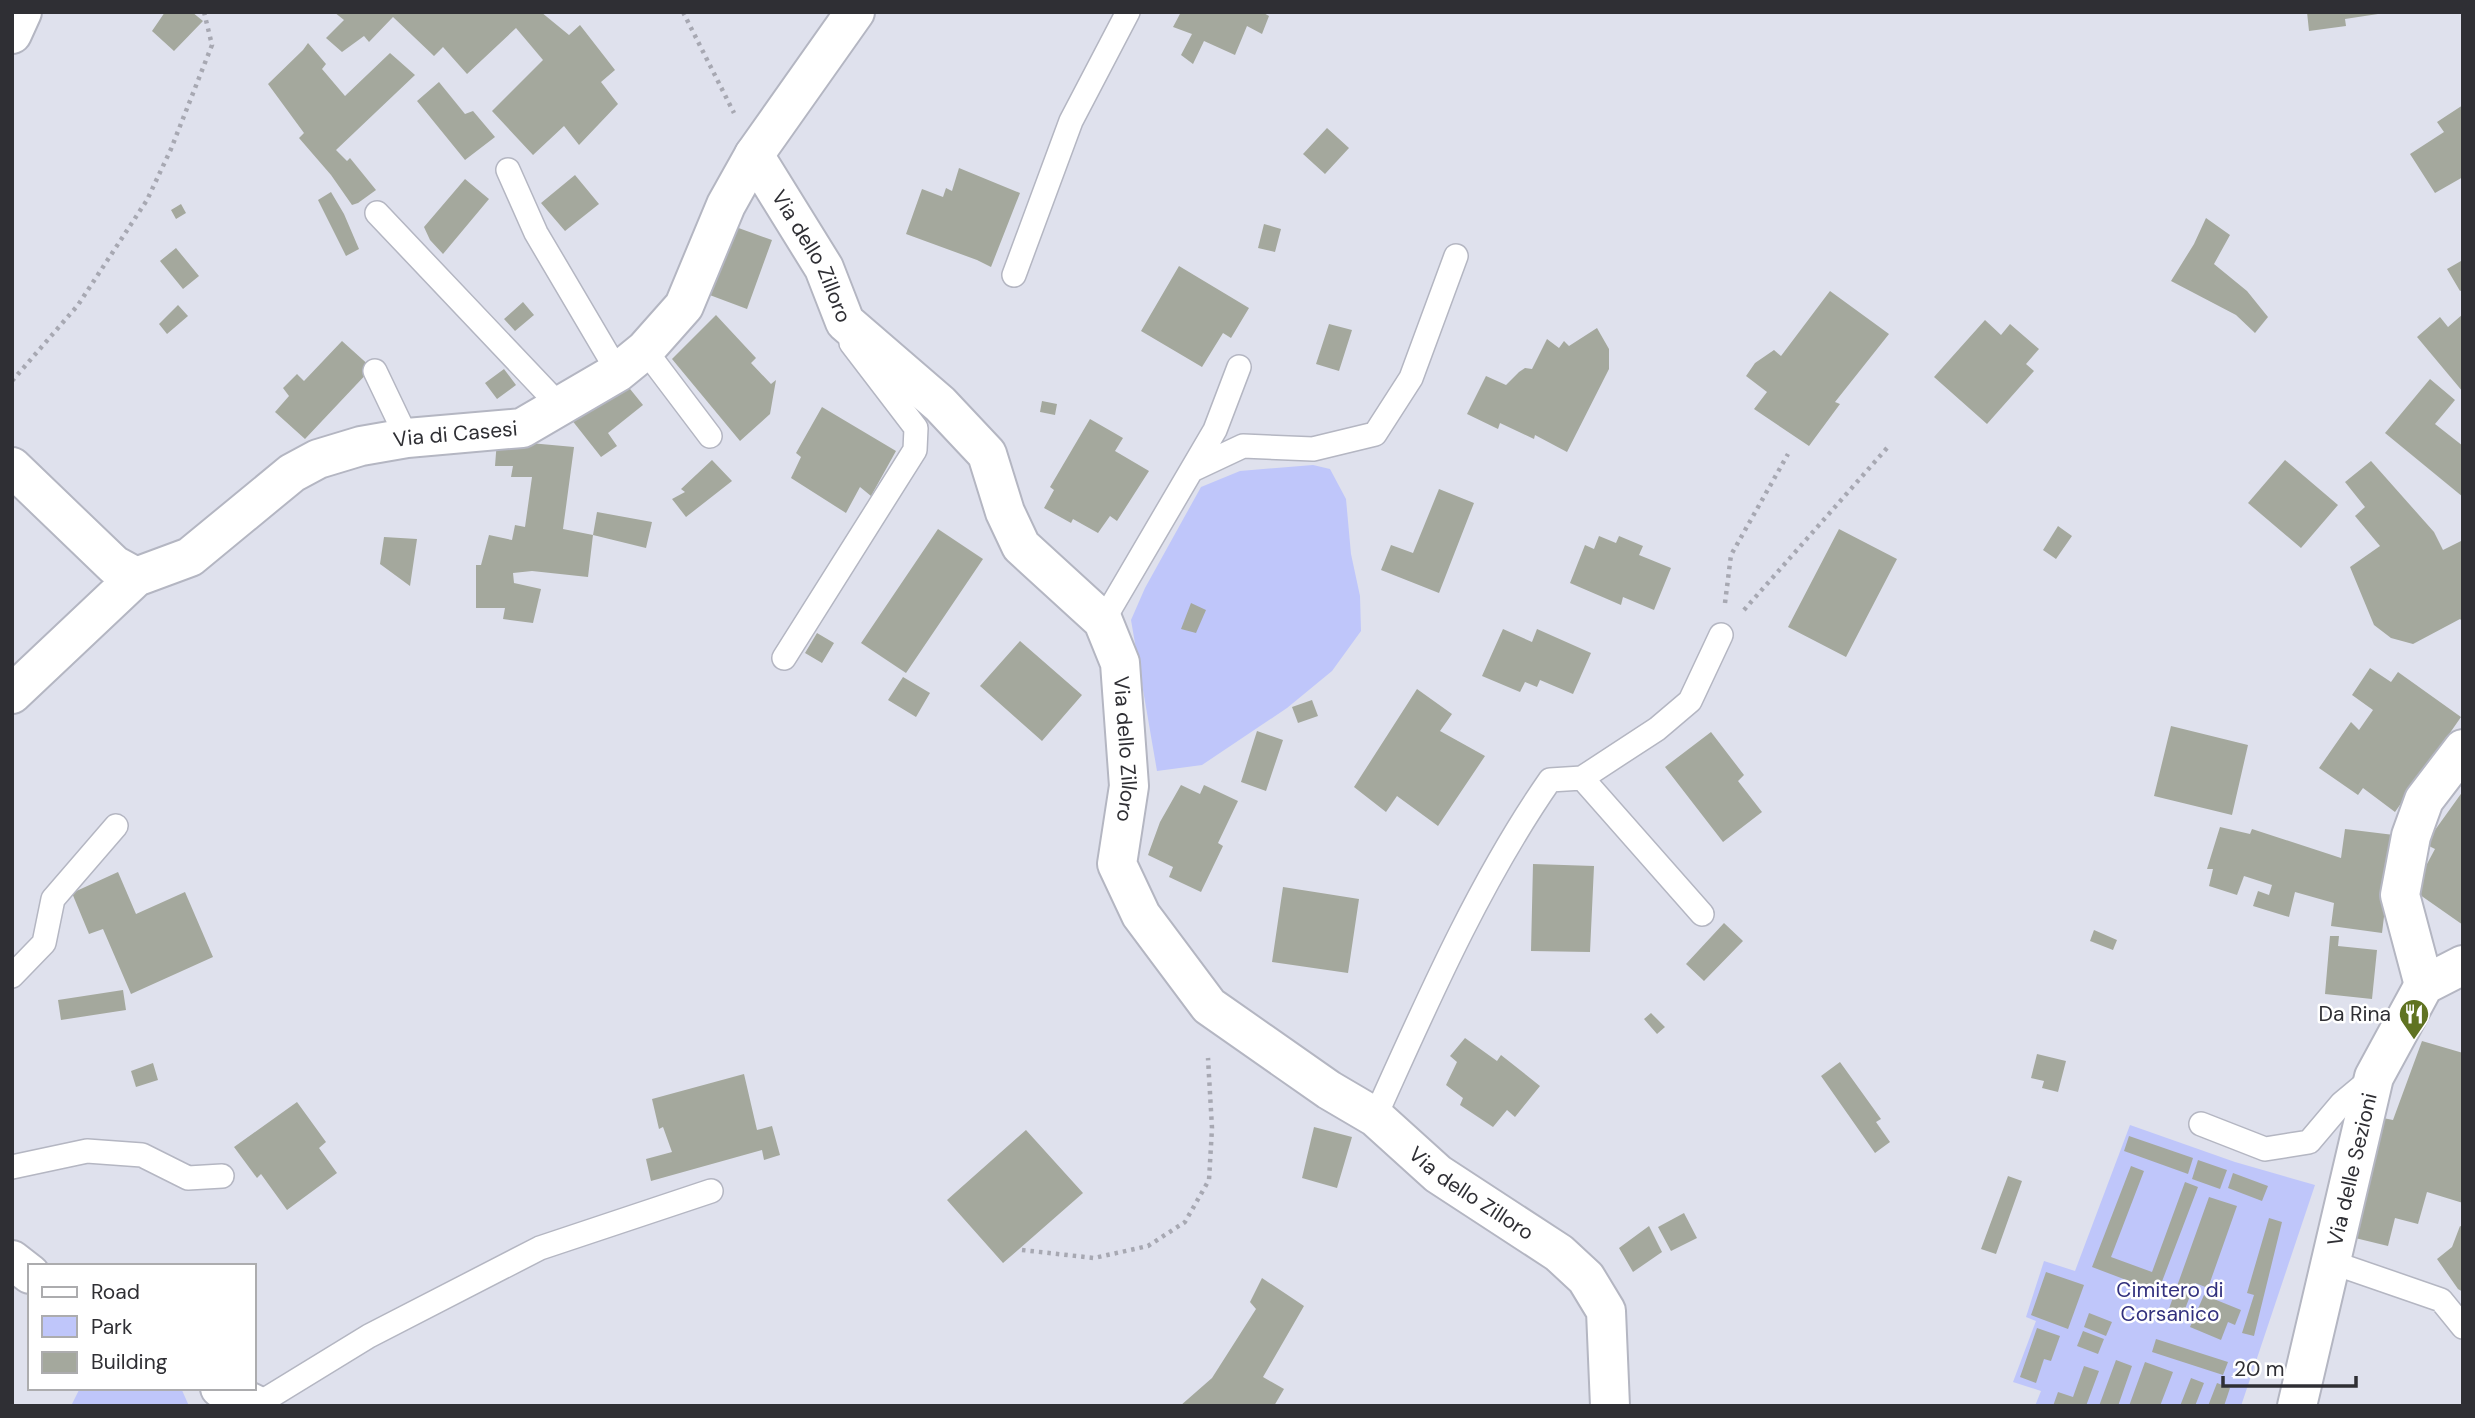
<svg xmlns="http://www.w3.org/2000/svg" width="2475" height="1418" viewBox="0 0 2475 1418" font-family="'DM Sans',sans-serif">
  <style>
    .green { fill: #bfc6fa }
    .building { fill: #a4a89d }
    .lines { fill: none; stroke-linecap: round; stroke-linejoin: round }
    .service-casing { stroke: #b4b6c2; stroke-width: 26 }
    .minor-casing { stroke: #b4b6c2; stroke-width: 42 }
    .tertiary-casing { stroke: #b4b6c2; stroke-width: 42 }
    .path { stroke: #a7a8b2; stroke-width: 4.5; stroke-dasharray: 3.5 5; stroke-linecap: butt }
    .service { stroke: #fff; stroke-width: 23 }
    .minor { stroke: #fff; stroke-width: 38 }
    .tertiary { stroke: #fff; stroke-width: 38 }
    .labels { text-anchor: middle; stroke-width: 5; stroke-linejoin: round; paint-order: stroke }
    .street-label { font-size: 21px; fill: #2f2f34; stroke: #fff }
    .poi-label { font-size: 21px; fill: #2f2f34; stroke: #fff; text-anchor: end }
    .park-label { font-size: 21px; fill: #32317e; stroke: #fff }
  </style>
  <rect width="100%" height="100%" fill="#dfe1ed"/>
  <!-- green -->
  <path class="green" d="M 1313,465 L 1330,469 L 1346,499 L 1351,554 L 1360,596 L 1361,631 L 1332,671 L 1287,708 L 1202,765 L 1157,771 L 1131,620 L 1145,588 L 1201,487 L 1240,471 Z
    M 2130,1125 L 2235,1162 L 2315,1185 L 2241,1406 L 2035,1406 L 2041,1391 L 2013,1382 L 2036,1321 L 2026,1317 L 2044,1261 L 2075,1271 Z
    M 80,1388 L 181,1388 L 189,1406 L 71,1406 Z"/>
  <!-- building -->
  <path class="building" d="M 165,12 L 192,12 L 203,21 L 174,51 L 152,31 Z
    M 334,12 L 541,12 L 569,35 L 580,25 L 615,70 L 601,82 L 618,104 L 579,145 L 564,126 L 533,155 L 492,111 L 543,60 L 516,28 L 467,74 L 443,47 L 434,56 L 393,17 L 369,42 L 364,36 L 342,52 L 326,38 L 344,20 Z
    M 1181,12 L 1262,12 L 1269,16 L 1262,34 L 1247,26 L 1235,55 L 1204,41 L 1193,64 L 1181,55 L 1192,34 L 1173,27 Z
    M 2307,12 L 2378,12 L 2378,14 L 2345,19 L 2346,26 L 2309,31 Z
    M 308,43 L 326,64 L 322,69 L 345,96 L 390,53 L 415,75 L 336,150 L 347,161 L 350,158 L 376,190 L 358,203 L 352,205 L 331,175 L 299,138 L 304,133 L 268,84 L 303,50 Z
    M 439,82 L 465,114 L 473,111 L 495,137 L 465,160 L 417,101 Z
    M 2463,105 L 2463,177 L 2435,193 L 2410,154 L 2444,132 L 2437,122 Z
    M 1327,128 L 1349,148 L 1325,174 L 1303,154 Z
    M 959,168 L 1020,193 L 991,267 L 977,260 L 906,234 L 922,189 L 943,197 L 946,188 L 952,191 Z
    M 575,175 L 599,204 L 565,231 L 541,203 Z
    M 465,179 L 489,199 L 443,254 L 430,240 L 424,227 Z
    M 331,192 L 344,214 L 359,249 L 346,256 L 318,200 Z
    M 181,204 L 186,213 L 176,219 L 171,210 Z
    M 2206,218 L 2230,235 L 2214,264 L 2247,291 L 2268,317 L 2255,333 L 2236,315 L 2171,281 L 2194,244 Z
    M 1264,224 L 1281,229 L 1275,252 L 1258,248 Z
    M 733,226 L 772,240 L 747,309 L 707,294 Z
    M 176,248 L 199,276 L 183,289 L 160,261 Z
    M 2461,261 L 2463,290 L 2460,291 L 2447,269 Z
    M 1179,266 L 1249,308 L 1231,338 L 1223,333 L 1202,367 L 1141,331 Z
    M 1830,291 L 1889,334 L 1835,402 L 1840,404 L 1809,446 L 1754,409 L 1767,392 L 1746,376 L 1755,363 L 1774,350 L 1781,356 Z
    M 523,302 L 534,315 L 515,331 L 504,319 Z
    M 178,305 L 188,316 L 167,334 L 159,324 Z
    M 2463,314 L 2463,392 L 2417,337 L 2440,317 L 2448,327 Z
    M 716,315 L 756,358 L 751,363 L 771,384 L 776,380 L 770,414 L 740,441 L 672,359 Z
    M 1985,320 L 2001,335 L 2010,324 L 2039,349 L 2026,364 L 2034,371 L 1987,424 L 1934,377 Z
    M 1329,324 L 1352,330 L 1339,371 L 1316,364 Z
    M 1597,328 L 1609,349 L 1609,369 L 1567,452 L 1535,435 L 1534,439 L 1500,423 L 1498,429 L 1467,414 L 1486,376 L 1506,385 L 1519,372 L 1525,368 L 1532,369 L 1547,339 L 1559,348 L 1564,341 L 1569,346 Z
    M 342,341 L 372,368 L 305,439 L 275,412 L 289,396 L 283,388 L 297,374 L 304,381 Z
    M 504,369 L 516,385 L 497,399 L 485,383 Z
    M 622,379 L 643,405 L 608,433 L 617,446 L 601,457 L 571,419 Z
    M 2430,379 L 2455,400 L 2435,424 L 2463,446 L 2463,497 L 2385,433 Z
    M 1042,401 L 1057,404 L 1055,415 L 1040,412 Z
    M 822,407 L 896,451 L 871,496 L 860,487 L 846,513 L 791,478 L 801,457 L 796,453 Z
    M 1090,419 L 1123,438 L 1115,451 L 1149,471 L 1117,521 L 1110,516 L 1098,533 L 1073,519 L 1071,523 L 1044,508 L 1054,490 L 1050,487 Z
    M 497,440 L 574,447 L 563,529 L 593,535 L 588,577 L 532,571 L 513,573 L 514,583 L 541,589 L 533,623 L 503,619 L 505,608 L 476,608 L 476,565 L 481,565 L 489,535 L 512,540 L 515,525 L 525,527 L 532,477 L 511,477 L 513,466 L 495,466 Z
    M 712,460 L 732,481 L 686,517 L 672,499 L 685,492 L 681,489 Z
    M 2285,460 L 2338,505 L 2301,548 L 2248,503 Z
    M 2371,461 L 2434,532 L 2443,550 L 2463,540 L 2463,622 L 2460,619 L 2413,644 L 2391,638 L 2374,625 L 2350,567 L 2380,546 L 2355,516 L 2365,507 L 2345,482 Z
    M 1439,489 L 1474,503 L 1439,593 L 1381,570 L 1391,545 L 1413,553 Z
    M 597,512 L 652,522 L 646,548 L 593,535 Z
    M 2058,526 L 2072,536 L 2056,559 L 2043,550 Z
    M 938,529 L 983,559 L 906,673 L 861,643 Z
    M 1839,529 L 1897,559 L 1846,657 L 1788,627 Z
    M 1599,536 L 1616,543 L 1619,536 L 1643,546 L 1639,555 L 1671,568 L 1654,610 L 1623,597 L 1621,605 L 1570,583 L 1585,545 L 1594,549 Z
    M 384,537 L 417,539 L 410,586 L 380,564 Z
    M 1191,603 L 1206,610 L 1196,633 L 1181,629 Z
    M 1503,629 L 1532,642 L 1537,629 L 1591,653 L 1573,694 L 1540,680 L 1537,687 L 1525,682 L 1520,692 L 1482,676 Z
    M 817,633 L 834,643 L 822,663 L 805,653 Z
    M 1020,641 L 1082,695 L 1042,741 L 980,686 Z
    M 2370,668 L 2391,682 L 2398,672 L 2461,717 L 2395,812 L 2363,788 L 2358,795 L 2319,768 L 2351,722 L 2359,730 L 2373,710 L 2352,695 Z
    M 903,677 L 930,693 L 916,717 L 888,700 Z
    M 1417,689 L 1452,714 L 1440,731 L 1485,756 L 1438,826 L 1397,796 L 1386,812 L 1354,787 Z
    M 1312,700 L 1318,716 L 1298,723 L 1292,707 Z
    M 2171,726 L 2248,745 L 2232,815 L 2154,796 Z
    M 1257,731 L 1283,740 L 1266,791 L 1241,782 Z
    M 1711,732 L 1744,775 L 1738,781 L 1762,812 L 1723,842 L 1665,767 Z
    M 1181,785 L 1200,794 L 1204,785 L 1238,801 L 1218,843 L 1223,846 L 1201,892 L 1169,877 L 1173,867 L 1148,855 L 1160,822 Z
    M 2463,791 L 2463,925 L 2413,890 L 2435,849 L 2425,844 Z
    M 2220,827 L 2250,834 L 2252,829 L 2341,858 L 2345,829 L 2394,835 L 2382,933 L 2331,926 L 2334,903 L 2295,892 L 2289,917 L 2253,906 L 2258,891 L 2269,895 L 2272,885 L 2244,876 L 2237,895 L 2209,886 L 2213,869 L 2207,869 Z
    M 1533,864 L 1594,866 L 1590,952 L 1531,951 Z
    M 118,872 L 136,914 L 185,892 L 213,957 L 131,994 L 103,929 L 89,934 L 72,893 Z
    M 1283,887 L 1359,899 L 1348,973 L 1272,962 Z
    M 1724,923 L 1743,941 L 1704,981 L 1686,964 Z
    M 2094,930 L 2117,940 L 2113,950 L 2090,941 Z
    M 2330,936 L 2339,936 L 2338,946 L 2377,950 L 2372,999 L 2325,994 Z
    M 123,990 L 126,1010 L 61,1020 L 58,1000 Z
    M 1651,1013 L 1665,1027 L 1657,1034 L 1644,1019 Z
    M 1465,1038 L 1497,1061 L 1501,1055 L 1540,1086 L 1515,1117 L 1507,1110 L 1493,1127 L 1460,1105 L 1463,1098 L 1446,1085 L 1457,1062 L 1450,1056 Z
    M 2422,1041 L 2463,1053 L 2463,1203 L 2427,1192 L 2418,1224 L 2395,1218 L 2388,1246 L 2351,1237 L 2383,1118 L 2393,1120 Z
    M 2037,1054 L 2066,1061 L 2058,1092 L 2042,1088 L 2044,1081 L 2031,1078 Z
    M 1840,1062 L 1881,1119 L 1876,1122 L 1890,1142 L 1875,1153 L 1821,1076 Z
    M 153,1063 L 158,1080 L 136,1087 L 131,1071 Z
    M 744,1074 L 757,1130 L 772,1126 L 780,1155 L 764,1160 L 762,1150 L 651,1181 L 646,1159 L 672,1152 L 663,1127 L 659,1129 L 652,1099 Z
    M 297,1102 L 326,1142 L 319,1148 L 337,1173 L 287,1210 L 261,1174 L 257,1178 L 234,1147 Z
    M 1314,1127 L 1352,1137 L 1337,1188 L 1302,1178 Z
    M 1026,1130 L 1083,1193 L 1003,1263 L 947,1200 Z
    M 2129,1136 L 2193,1158 L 2188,1174 L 2124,1151 Z
    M 2198,1160 L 2227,1170 L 2220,1189 L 2192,1179 Z
    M 2131,1166 L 2144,1171 L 2111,1257 L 2152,1272 L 2185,1182 L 2198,1187 L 2158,1292 L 2092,1267 Z
    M 2233,1173 L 2268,1186 L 2262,1201 L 2228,1188 Z
    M 2008,1176 L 2022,1181 L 1996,1254 L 1981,1249 Z
    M 2209,1197 L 2237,1206 L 2208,1288 L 2195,1283 L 2180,1322 L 2166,1317 Z
    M 1684,1213 L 1697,1238 L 1671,1251 L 1658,1227 Z
    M 2269,1218 L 2282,1222 L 2254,1336 L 2242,1333 L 2254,1295 L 2247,1293 Z
    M 1649,1226 L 1662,1252 L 1633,1272 L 1619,1248 Z
    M 2460,1226 L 2463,1227 L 2463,1292 L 2458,1289 L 2437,1259 L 2452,1247 Z
    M 2046,1272 L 2084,1285 L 2068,1329 L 2031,1315 Z
    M 1262,1278 L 1304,1306 L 1263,1377 L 1284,1389 L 1274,1406 L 1180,1406 L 1212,1378 L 1256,1309 L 1250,1302 Z
    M 2204,1295 L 2241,1310 L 2235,1325 L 2228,1322 L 2221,1340 L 2190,1327 Z
    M 2089,1313 L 2112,1322 L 2106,1336 L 2084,1327 Z
    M 2037,1328 L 2060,1336 L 2051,1361 L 2044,1359 L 2036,1383 L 2020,1377 Z
    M 2083,1331 L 2104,1339 L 2098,1354 L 2077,1346 Z
    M 2156,1339 L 2228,1362 L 2223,1375 L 2152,1352 Z
    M 2116,1360 L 2132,1366 L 2118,1406 L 2099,1406 Z
    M 2145,1362 L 2173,1372 L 2160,1406 L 2129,1406 Z
    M 2084,1366 L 2099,1371 L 2086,1406 L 2053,1406 L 2058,1392 L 2073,1397 Z
    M 2191,1378 L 2204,1383 L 2195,1406 L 2180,1406 Z
    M 2217,1383 L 2230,1388 L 2224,1406 L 2208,1406 Z"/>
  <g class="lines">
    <!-- service casing -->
    <g class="service-casing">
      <path id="service" d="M 508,170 L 536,233 L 618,372
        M 377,213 L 559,405
        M 1014,275 L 1071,121 L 1128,12
        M 645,350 L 710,436
        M 375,371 L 407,438
        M 1192,470 L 1243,446 L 1313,449 L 1375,434 L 1411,378 L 1456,256
        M 1103,621 L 1215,430 L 1239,367
        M 784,658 L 915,450 L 916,428 L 851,343
        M 1582,778 L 1702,914
        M 12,976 L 44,943 L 53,899 L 116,826
        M 1375,1117 C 1426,1004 1479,882 1550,780 L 1582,778 L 1657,729 L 1690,701 L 1721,635
        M 2201,1124 L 2265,1149 L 2309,1142 L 2342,1103 L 2372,1078
        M 12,1167 L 87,1151 L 142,1155 L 188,1178 L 222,1176
        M 2331,1262 L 2441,1300 L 2463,1327
        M 258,1404 L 369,1336 L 540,1248 L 711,1191"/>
    </g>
    <!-- minor casing -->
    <g class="minor-casing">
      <g id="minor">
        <path d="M 12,34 L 22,12"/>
        <path id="s1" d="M 754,155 L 824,268 L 845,322 L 940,404 L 987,454 L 1005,512 L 1021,546 L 1103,621 L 1120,663 L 1129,786 L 1117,864 L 1141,915 L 1209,1006 L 1329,1090 L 1375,1117 L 1438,1174 L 1559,1253 L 1586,1278 L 1606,1311 L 1610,1406"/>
        <path d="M 12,467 L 114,565 L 136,577"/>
        <path id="s2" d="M 12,694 L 136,577 L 190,557 L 292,473 L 318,459 L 361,446 L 407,438 L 522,428 L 618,372 L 645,350 L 684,306 L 726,205 L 754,155 L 855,12"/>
        <path d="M 2424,985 L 2400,895 L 2411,836 L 2424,800 L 2463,749"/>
        <path d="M 12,1260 L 30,1274"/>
        <path d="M 220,1388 L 258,1406"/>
      </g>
    </g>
    <!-- tertiary casing -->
    <g class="tertiary-casing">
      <g id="tertiary">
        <path id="s3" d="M 2297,1406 L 2374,1077 L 2424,985 L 2463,965"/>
      </g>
    </g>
    <!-- path -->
    <path class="path" d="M 683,12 L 734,113
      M 12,381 L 78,305 L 147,200 L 171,149 L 212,45 L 204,12
      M 1725,603 L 1731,555 L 1788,454
      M 1744,610 L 1887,448
      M 1022,1250 L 1094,1258 L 1148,1246 L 1185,1222 L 1209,1180 L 1212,1128 L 1208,1058"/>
    <!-- service -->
    <use href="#service" class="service"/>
    <!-- minor -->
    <use href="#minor" class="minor"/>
    <!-- tertiary -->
    <use href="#tertiary" class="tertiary"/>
  </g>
  <!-- icons -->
  <defs>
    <g id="restaurant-pin" transform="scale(1.575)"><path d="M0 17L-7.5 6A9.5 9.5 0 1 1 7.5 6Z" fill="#607322" stroke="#fff"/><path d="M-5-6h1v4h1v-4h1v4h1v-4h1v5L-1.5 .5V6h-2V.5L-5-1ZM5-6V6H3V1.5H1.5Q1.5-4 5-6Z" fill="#fff"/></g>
  </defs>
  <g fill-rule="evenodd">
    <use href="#restaurant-pin" x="2414" y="1014"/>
  </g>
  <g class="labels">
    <!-- street labels -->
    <g class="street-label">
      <text dy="7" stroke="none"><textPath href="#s1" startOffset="117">Via dello Zilloro</textPath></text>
      <text dy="7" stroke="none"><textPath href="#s2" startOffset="530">Via di Casesi</textPath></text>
      <text dy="7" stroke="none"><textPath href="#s1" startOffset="726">Via dello Zilloro</textPath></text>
      <text dy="7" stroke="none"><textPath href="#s3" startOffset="243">Via delle Sezioni</textPath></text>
      <text dy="7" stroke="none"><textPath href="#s1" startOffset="1335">Via dello Zilloro</textPath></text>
    </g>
    <!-- poi labels -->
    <g class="poi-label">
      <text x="2391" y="1021">Da Rina</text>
    </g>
    <!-- park labels -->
    <g class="park-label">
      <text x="2170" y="1297">Cimitero di<tspan x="2170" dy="24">Corsanico</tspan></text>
    </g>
  </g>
  <!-- border -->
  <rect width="2475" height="1418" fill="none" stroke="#2f2f34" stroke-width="28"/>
  <!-- legend -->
  <rect x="28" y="1264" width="228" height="126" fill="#ffffff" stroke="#acacae" stroke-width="2"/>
  <rect x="42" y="1287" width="35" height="10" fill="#ffffff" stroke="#acacae" stroke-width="2"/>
  <text x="91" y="1299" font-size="21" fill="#2f2f34">Road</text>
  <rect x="42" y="1316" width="35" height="21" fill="#bfc6fa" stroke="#acacae" stroke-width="2"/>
  <text x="91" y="1334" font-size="21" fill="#2f2f34">Park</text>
  <rect x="42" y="1352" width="35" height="21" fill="#a4a89d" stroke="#acacae" stroke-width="2"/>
  <text x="91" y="1369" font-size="21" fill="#2f2f34">Building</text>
  <!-- scale -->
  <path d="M2223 1376v10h133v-10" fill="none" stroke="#2f2f34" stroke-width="3.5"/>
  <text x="2234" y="1376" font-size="21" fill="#2f2f34" stroke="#ffffff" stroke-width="5" paint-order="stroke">20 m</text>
</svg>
